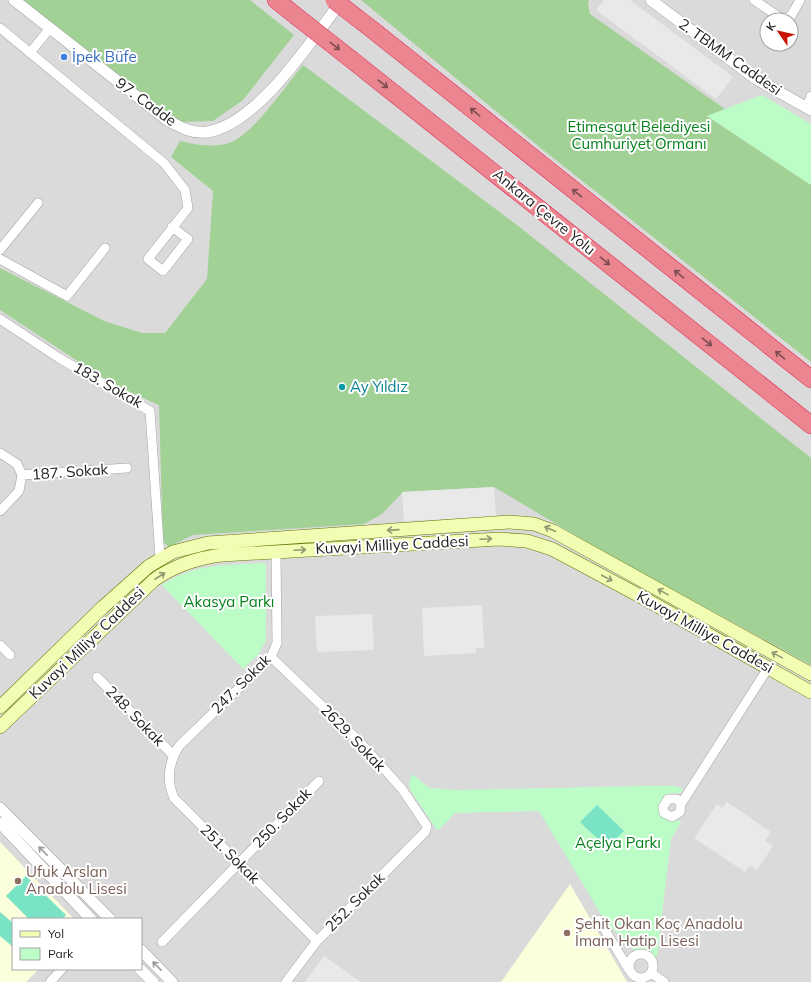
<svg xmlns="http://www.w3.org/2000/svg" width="811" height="982" viewBox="0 0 811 982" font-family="Mulish,sans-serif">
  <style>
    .residential { fill: #dbdada; fill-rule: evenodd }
    .education { fill: #fcffdb }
    .forest { fill: #a1d195 }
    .park { fill: #bcfcc7 }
    .pitch { fill: #7be3c5 }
    .parking { fill: #e9e9e9 }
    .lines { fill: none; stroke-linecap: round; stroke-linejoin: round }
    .minor-casing { stroke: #a4a4a4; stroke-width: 10 }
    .tertiary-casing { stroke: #a4a4a4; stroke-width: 12 }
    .secondary-casing { stroke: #607800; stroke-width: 14 }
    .motorway-casing { stroke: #e31a4c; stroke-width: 18 }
    .minor { stroke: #fff; stroke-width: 9 }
    .tertiary { stroke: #fff; stroke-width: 11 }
    .secondary { stroke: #f2fdb3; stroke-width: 13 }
    .motorway { stroke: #eb858f; stroke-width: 17 }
    .motorway-bridge-casing { stroke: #e31a4c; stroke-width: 18; stroke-linecap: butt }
    .motorway-bridge { stroke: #eb858f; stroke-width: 17 }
    .oneway { stroke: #7a4c50 }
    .oneway2 { stroke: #929870 }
    .oneway3 { stroke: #999 }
    .shop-dot { fill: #3f7fe0; stroke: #fff; stroke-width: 1.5 }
    .culture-dot { fill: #0f9aa8; stroke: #fff; stroke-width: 1.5 }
    .education-dot { fill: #8d6e63; stroke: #fff; stroke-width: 1.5 }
    .labels { text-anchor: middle; stroke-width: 4; stroke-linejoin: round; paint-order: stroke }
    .shop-label { font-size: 15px; fill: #366cbe; stroke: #fff; text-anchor: start }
    .street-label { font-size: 15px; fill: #1d1d1d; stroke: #fff }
    .park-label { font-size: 15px; fill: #05811b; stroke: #fff }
    .culture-label { font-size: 15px; fill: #0d838f; stroke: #fff; text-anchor: start }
    .education-label { font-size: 15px; fill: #785e54; stroke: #fff; text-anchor: start }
  </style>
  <rect width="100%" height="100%" fill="#efece2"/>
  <!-- residential -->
  <path class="residential" d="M 0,0 L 811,0 L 811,982 L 0,982 ZM 767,20 L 791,20 L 791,44 L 767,44 ZM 13,919 L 141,919 L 141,969 L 13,969 Z"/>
  <!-- education -->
  <path class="education" d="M 0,842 L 74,919 L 13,919 L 13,969 L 39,969 L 26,982 L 0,982 Z
    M 570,884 L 627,982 L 501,982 Z"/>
  <!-- forest -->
  <path class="forest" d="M 21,0 L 250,0 L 294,35 L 243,100 L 213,121 L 182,122 L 151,102 Z
    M 361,0 L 589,0 L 588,5 L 590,14 L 725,109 L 707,116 L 811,185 L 811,362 L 542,149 Z
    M 303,65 L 517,225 L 811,458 L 811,665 L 595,547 L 494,487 L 403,492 L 382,514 L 364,524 L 193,535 L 169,547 L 163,542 L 159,405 L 114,385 L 0,310 L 0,268 L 104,321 L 142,333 L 165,333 L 207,279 L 213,191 L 171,157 L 180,141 C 197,145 212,148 229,143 C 253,135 286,85 303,65 Z"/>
  <!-- park -->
  <path class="park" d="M 762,95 L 811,124 L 811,185 L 707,116 Z
    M 266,563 L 266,641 L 258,655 L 243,669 L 162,585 C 194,563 228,565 266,563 Z
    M 412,774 L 429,788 L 458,790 L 642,786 L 675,786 L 683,789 L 681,793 L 672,793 L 666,795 L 666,819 L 672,822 L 678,820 L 681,822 L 671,839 L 657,956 L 655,959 L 644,953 L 635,951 L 605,921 L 539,811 L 455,813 L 439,830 L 437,830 L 410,790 L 409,783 Z"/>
  <!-- pitch -->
  <path class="pitch" d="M 597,805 L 624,831 L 607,848 L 580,822 Z
    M 26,876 L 66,915 L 63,919 L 29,919 L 6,896 Z
    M 0,912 L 13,923 L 13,947 L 0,936 Z"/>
  <!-- parking -->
  <path class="parking" d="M 604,0 L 630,0 L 733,77 L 716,99 L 596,10 Z
    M 494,487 L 496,517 L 404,521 L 402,492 Z
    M 482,605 L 484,648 L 476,648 L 476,653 L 424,656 L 422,608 Z
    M 372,614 L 374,650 L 317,652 L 315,616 Z
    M 727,802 L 771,832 L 765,841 L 773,846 L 757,870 L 750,865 L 745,872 L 694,838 L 717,804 L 722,808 Z
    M 324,956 L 361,982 L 305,982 Z"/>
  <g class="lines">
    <!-- minor casing -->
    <g class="minor-casing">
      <path id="minor" d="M 754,0 L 782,19 L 791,16 L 800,0
        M 0,28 L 164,163 L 185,190 L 188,208 L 148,259 L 163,271 L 188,239 L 172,227
        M 30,53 L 50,28
        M 807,108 L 811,96
        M 0,250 L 38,203
        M 0,259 L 67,296 L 105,248
        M 0,319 L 59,358 L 150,411 L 160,558
        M 0,453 L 17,464 L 22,475 L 127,468
        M 0,511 L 19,491 L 22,475
        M 276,552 L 277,643 L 271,657 L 179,746 C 169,762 166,780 174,798 L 317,941
        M 0,645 L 10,655
        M 271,657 L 359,741 L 402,789 L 427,826 L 425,832 L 317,941 L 286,982
        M 97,677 L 173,755
        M 681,804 L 677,799 L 668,799 L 663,807 L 664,813 L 672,817 L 680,812 L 681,804 L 768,668
        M 599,920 L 629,970
        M 162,942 L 319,781
        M629 966a12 12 0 1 1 24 0a12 12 0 1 1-24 0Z
        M 651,973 L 664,982
        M 50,982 L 62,969"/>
    </g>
    <!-- tertiary casing -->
    <g class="tertiary-casing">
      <path id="tertiary" d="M 14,0 L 167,120 C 180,127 192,134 207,132 C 258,124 312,40 342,0
        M 651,0 L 756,79 L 811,110
        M 0,808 L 110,919
        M 0,823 L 91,919
        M 141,950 L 172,982
        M 140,969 L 153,982"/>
    </g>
    <!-- secondary casing -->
    <g class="secondary-casing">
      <path id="secondary" d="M 0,707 L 103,607 L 149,566 L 173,552 L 208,543 L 509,522 L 534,524 L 553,531 L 811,674
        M 0,727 L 154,580 C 175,565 197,558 222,555 L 499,539 L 527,541 L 552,549 L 638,595 L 811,692"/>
    </g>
    <!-- motorway casing -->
    <g class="motorway-casing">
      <path id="motorway" d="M 276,0 L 296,16
        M 374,31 L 811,379
        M 352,60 L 811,425"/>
    </g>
    <!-- minor -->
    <use href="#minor" class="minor"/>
    <!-- tertiary -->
    <use href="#tertiary" class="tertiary"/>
    <!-- secondary -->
    <use href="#secondary" class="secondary"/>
    <!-- motorway -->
    <use href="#motorway" class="motorway"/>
    <!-- motorway-bridge casing -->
    <g class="motorway-bridge-casing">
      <path id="motorway-bridge" d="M 334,0 L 374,31
        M 296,16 L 352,60"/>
    </g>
    <!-- motorway-bridge -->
    <use href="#motorway-bridge" class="motorway-bridge"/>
  </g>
  <!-- one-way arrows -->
  <defs><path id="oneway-shaft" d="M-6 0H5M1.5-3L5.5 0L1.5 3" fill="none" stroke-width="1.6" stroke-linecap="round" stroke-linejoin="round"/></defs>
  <g class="oneway">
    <use href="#oneway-shaft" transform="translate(335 46) rotate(38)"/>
    <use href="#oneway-shaft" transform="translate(383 84) rotate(39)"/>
    <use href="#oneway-shaft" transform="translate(475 112) rotate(-141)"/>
    <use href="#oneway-shaft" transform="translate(577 193) rotate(-141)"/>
    <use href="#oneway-shaft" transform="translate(605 261) rotate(39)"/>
    <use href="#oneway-shaft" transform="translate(679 274) rotate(-141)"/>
    <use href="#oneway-shaft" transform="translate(707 342) rotate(39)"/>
    <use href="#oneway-shaft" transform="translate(780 355) rotate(-141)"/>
  </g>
  <g class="oneway2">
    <use href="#oneway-shaft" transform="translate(550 529) rotate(-156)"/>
    <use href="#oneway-shaft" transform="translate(393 530) rotate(176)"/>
    <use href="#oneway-shaft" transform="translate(486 539) rotate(-3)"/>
    <use href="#oneway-shaft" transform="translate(300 550) rotate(-3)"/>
    <use href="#oneway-shaft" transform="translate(160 576) rotate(-33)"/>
    <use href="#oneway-shaft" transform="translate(607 578) rotate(28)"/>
    <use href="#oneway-shaft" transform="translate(663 592) rotate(-151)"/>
    <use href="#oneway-shaft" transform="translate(777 655) rotate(-151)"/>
  </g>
  <g class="oneway3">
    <use href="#oneway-shaft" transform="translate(43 851) rotate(-135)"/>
    <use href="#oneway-shaft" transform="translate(157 966) rotate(-135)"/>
  </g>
  <!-- markers -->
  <circle class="shop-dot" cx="64" cy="57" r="4"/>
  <circle class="culture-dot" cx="342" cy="387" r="4"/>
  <g class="education-dot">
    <circle cx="18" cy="881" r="4"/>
    <circle cx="567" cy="933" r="4"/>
  </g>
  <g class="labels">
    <!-- shop labels -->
    <g class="shop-label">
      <text x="72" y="62">İpek Büfe</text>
    </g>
    <!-- street labels -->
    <g class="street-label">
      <text transform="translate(730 57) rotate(35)" y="5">2. TBMM Caddesi</text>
      <text transform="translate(146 102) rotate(36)" y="5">97. Cadde</text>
      <text transform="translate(544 212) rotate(39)" y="5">Ankara Çevre Yolu</text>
      <text transform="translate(108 385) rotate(30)" y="5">183. Sokak</text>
      <text transform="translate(70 472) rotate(-4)" y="5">187. Sokak</text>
      <text transform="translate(392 545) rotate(-3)" y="5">Kuvayi Milliye Caddesi</text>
      <text transform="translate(705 632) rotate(29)" y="5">Kuvayi Milliye Caddesi</text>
      <text transform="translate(87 643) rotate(-44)" y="5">Kuvayi Milliye Caddesi</text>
      <text transform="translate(241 684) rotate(-45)" y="5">247. Sokak</text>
      <text transform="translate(135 716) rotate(46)" y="5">248. Sokak</text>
      <text transform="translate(353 738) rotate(46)" y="5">2629. Sokak</text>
      <text transform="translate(282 818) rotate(-46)" y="5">250. Sokak</text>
      <text transform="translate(230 854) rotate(45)" y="5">251. Sokak</text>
      <text transform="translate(355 902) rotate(-45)" y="5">252. Sokak</text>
    </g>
    <!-- park labels -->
    <g class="park-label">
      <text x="639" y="132">Etimesgut Belediyesi<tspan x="639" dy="17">Cumhuriyet Ormanı</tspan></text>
      <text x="229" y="607">Akasya Parkı</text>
      <text x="618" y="848">Açelya Parkı</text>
    </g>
    <!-- culture labels -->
    <g class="culture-label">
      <text x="350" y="392">Ay Yıldız</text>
    </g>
    <!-- education labels -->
    <g class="education-label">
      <text x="26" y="877">Ufuk Arslan<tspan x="26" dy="17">Anadolu Lisesi</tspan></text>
      <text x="575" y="929">Şehit Okan Koç Anadolu<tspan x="575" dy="17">İmam Hatip Lisesi</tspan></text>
    </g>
  </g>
  <!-- legend -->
  <rect x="12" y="918" width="130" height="52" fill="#ffffff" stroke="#a5a5a5"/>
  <rect x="20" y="931" width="20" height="6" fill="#f2fdb3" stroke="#a5a5a5"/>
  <text x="48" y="938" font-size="12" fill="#1d1d1d">Yol</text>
  <rect x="20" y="948" width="20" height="12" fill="#bcfcc7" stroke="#a5a5a5"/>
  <text x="48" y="958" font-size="12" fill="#1d1d1d">Park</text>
  <!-- north arrow -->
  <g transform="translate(779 32) rotate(304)"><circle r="19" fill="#ffffff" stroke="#a5a5a5"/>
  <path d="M0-3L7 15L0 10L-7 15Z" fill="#ca1300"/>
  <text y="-6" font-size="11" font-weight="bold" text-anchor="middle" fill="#1d1d1d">K</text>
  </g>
</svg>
